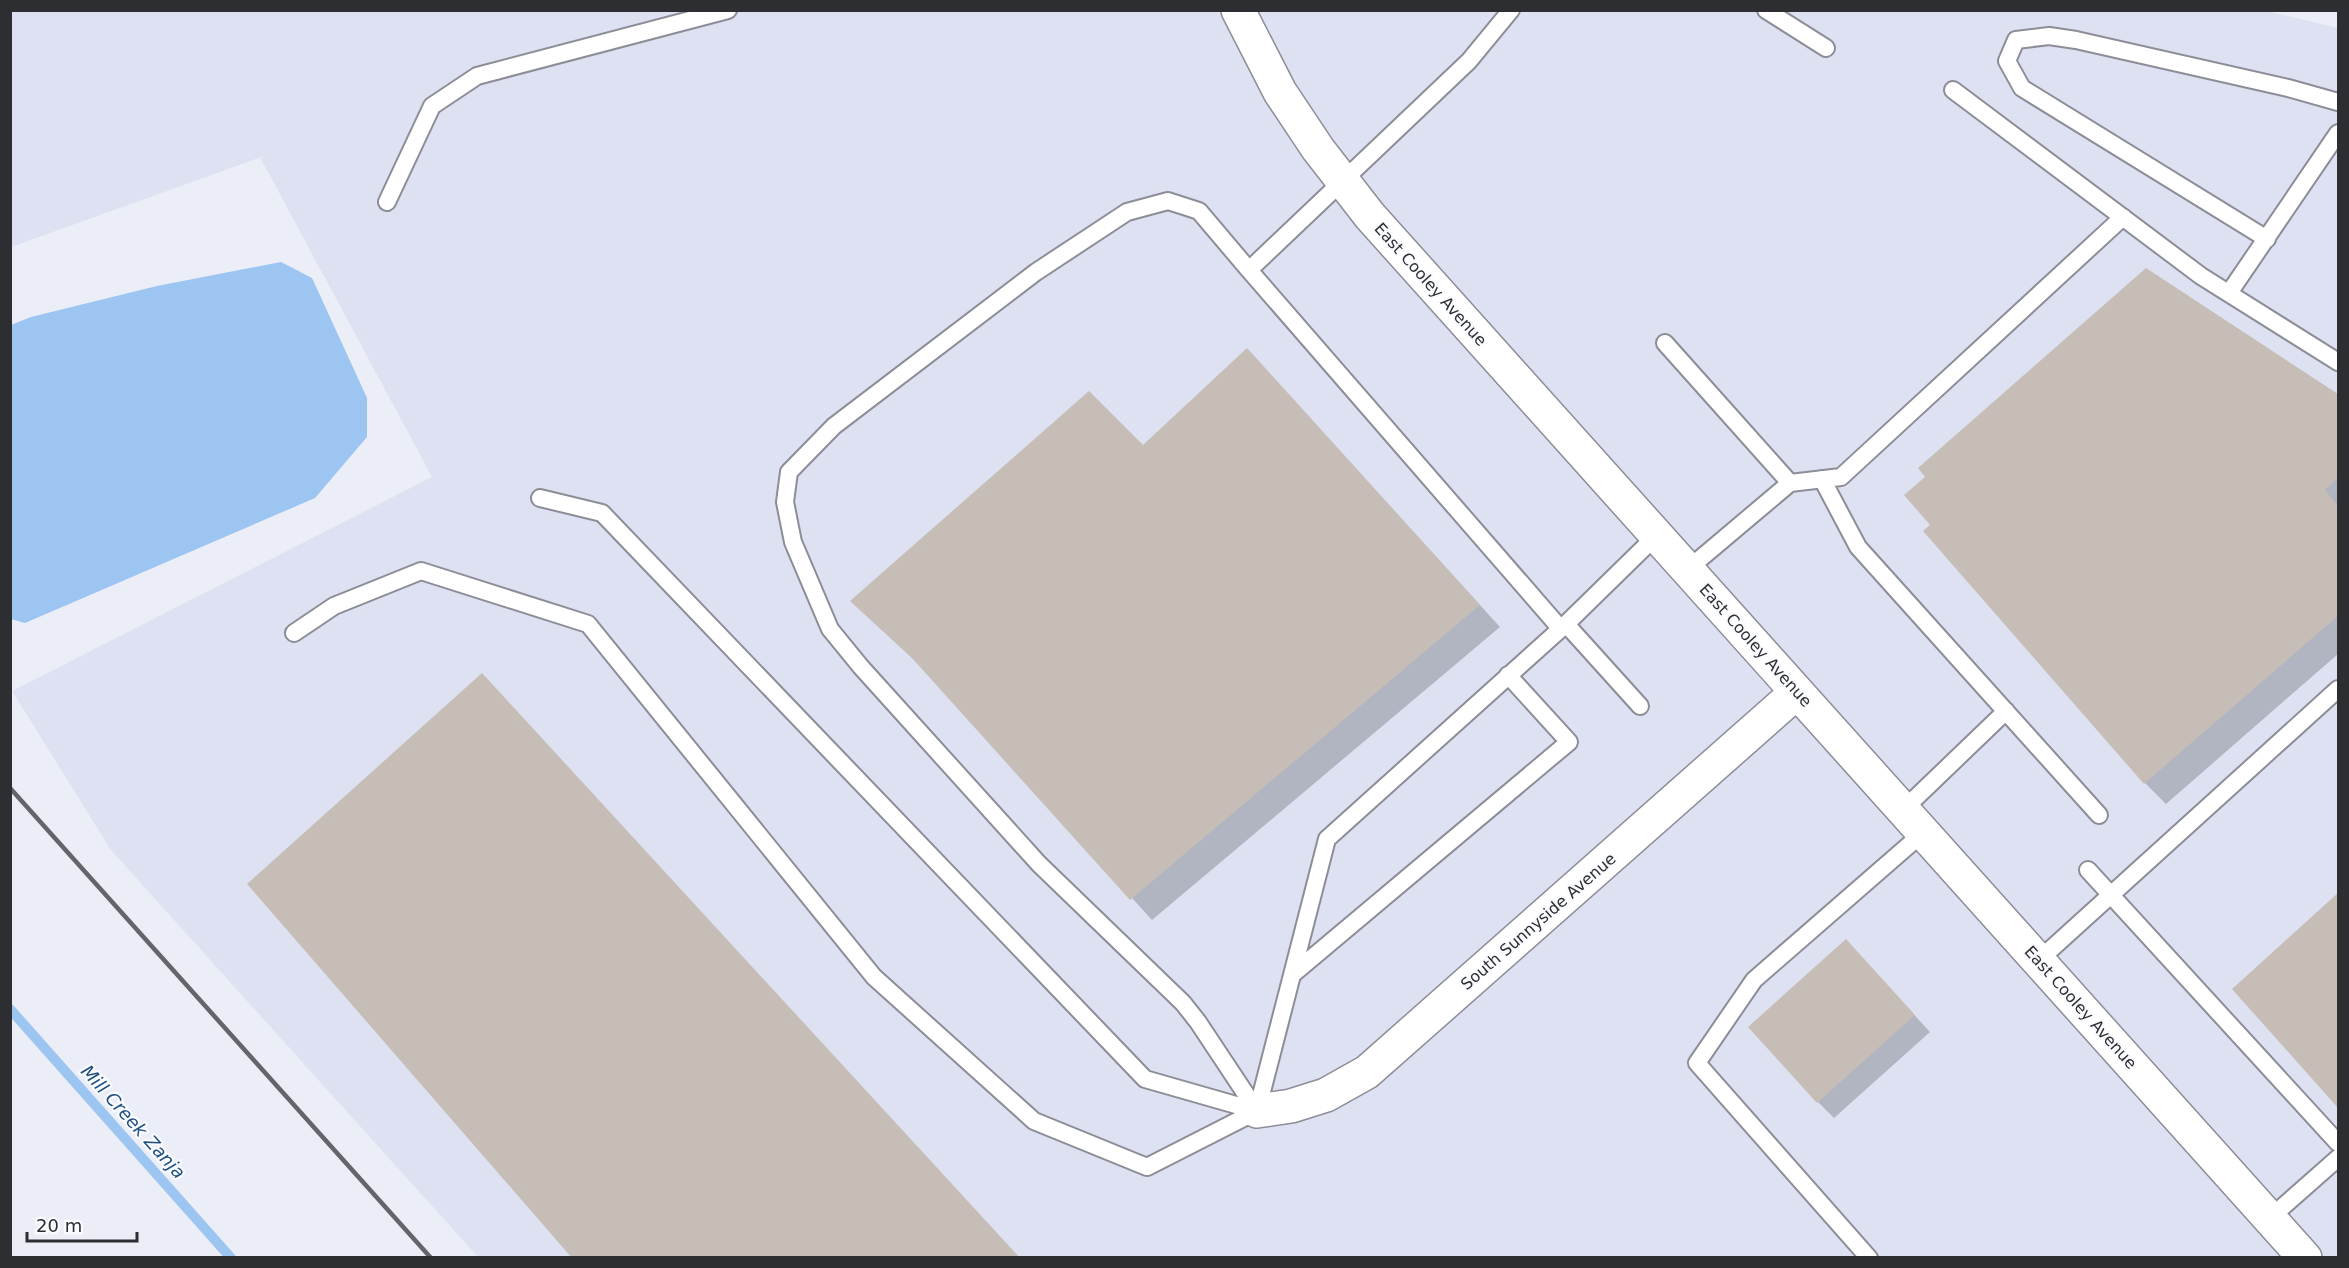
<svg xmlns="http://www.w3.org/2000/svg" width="2349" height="1268" viewBox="0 0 2349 1268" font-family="'DejaVu Sans',sans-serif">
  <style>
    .built { fill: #dee1f2 }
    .water { fill: #9cc5f2 }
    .shadow { fill: #0003 }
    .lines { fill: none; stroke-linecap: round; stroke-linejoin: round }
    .stream { stroke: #9cc5f2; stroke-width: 10 }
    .building { fill: #c5bdb6 }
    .service-casing { stroke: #8c8d97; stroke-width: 20 }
    .minor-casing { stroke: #8c8d97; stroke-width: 36 }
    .service { stroke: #fff; stroke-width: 16 }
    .minor { stroke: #fff; stroke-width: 33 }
    .rail { stroke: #64656b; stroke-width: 4.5 }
    .labels { text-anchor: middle; stroke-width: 4.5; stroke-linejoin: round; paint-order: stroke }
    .street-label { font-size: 16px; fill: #2d2e32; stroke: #fafbff }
    .water-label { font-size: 18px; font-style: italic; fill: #1e4f7f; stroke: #fafbff }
  </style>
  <rect width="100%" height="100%" fill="#ebedf7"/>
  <!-- built -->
  <path class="built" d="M 2263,10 L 2338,28 L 2338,1257 L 478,1257 L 111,850 L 12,691 L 432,477 L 261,159 L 264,156 L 11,247 L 11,11 Z"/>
  <!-- water -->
  <path class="water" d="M 281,262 L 312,278 L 367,398 L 367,437 L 315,498 L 25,623 L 11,619 L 11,325 L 31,317 L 157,286 Z"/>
  <!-- shadow -->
  <path class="shadow" d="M 2146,270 L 2338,396 L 2338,654 L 2166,804 L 2145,783 L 1925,531 Z
    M 1267,371 L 1500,627 L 1152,920 L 923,668 L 852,602 L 1143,447 Z
    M 2338,895 L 2338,1105 L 2234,989 Z
    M 1846,941 L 1930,1032 L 1834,1118 L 1818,1102 Z"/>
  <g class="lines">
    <!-- stream -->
    <path class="stream" d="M 10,1009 L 231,1258"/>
  </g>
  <!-- building -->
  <path class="building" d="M 2146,268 L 2338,394 L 2338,478 L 2325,490 L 2338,506 L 2338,616 L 2144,784 L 1923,531 L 1930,525 L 1904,495 L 1925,477 L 1918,468 Z
    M 1247,348 L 1480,605 L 1130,900 L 912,658 L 850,601 L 1089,391 L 1143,445 Z
    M 482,673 L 1020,1258 L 572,1258 L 247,884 Z
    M 2338,893 L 2338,1108 L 2232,989 Z
    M 1846,939 L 1915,1015 L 1817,1103 L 1748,1027 Z"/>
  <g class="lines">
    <!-- service casing -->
    <g class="service-casing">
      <path id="service" d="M 1511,10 L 1469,61 L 1249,270 L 1560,628
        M 1766,10 L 1826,48
        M 1953,90 L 2201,276 L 2338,362
        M 387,202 L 432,106 L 477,76 L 728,10
        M 2267,239 L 2022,88 L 2007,61 L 2016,40 L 2049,36 L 2076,40 L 2288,88 L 2338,102
        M 1249,270 L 1199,211 L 1168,201 L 1127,212 L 1036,272 L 834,426 L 789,472 L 785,502 L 793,542 L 830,629 L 861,667 L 1039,864 L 1183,1003 L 1198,1022 L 1257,1111
        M 2229,293 L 2338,133
        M 1665,343 L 1790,483
        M 1822,479 L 1858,547 L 2099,815
        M 540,498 L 602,513 L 1145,1079 L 1257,1111
        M 1688,569 L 1790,483 L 1841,477 L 2123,217
        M 1566,624 L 1640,706
        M 294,633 L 334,606 L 421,571 L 588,624 L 874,977 L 1034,1121 L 1147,1167 L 1257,1111 L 1327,839 L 1566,624 L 1657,535
        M 1904,809 L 2006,711
        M 2088,870 L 2338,1143
        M 2039,960 L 2338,689
        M 1294,973 L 1569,742 L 1508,675
        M 2270,1218 L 2338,1158
        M 1869,1258 L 1697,1063 L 1754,980 L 1924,832"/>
    </g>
    <!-- minor casing -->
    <g class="minor-casing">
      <path id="minor" d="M 1238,10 L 1280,92 L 1318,149 L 1370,216 L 2305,1258
        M 1257,1111 L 1291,1106 L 1326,1095 L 1367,1072 L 1797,692"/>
    </g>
    <!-- service -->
    <use href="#service" class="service"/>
    <!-- minor -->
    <use href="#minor" class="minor"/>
    <!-- rail -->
    <path class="rail" d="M 10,788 L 431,1258"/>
  </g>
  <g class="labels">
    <!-- street labels -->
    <g class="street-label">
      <text transform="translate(1431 284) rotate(48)" y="6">East Cooley Avenue</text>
      <text transform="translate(1756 645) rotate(48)" y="6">East Cooley Avenue</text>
      <text transform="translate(1538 921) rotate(-41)" y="6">South Sunnyside Avenue</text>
      <text transform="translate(2081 1007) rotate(48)" y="6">East Cooley Avenue</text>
    </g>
    <!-- water labels -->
    <g class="water-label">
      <text transform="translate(133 1122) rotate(48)" y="6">Mill Creek Zanja</text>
    </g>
  </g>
  <!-- border -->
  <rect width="2349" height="1268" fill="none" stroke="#2d2e32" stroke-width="24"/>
  <!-- scale -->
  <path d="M27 1232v9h110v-9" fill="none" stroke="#2d2e32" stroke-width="3"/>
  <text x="36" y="1232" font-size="18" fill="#2d2e32" stroke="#fafbff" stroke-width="4.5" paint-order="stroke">20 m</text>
</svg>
